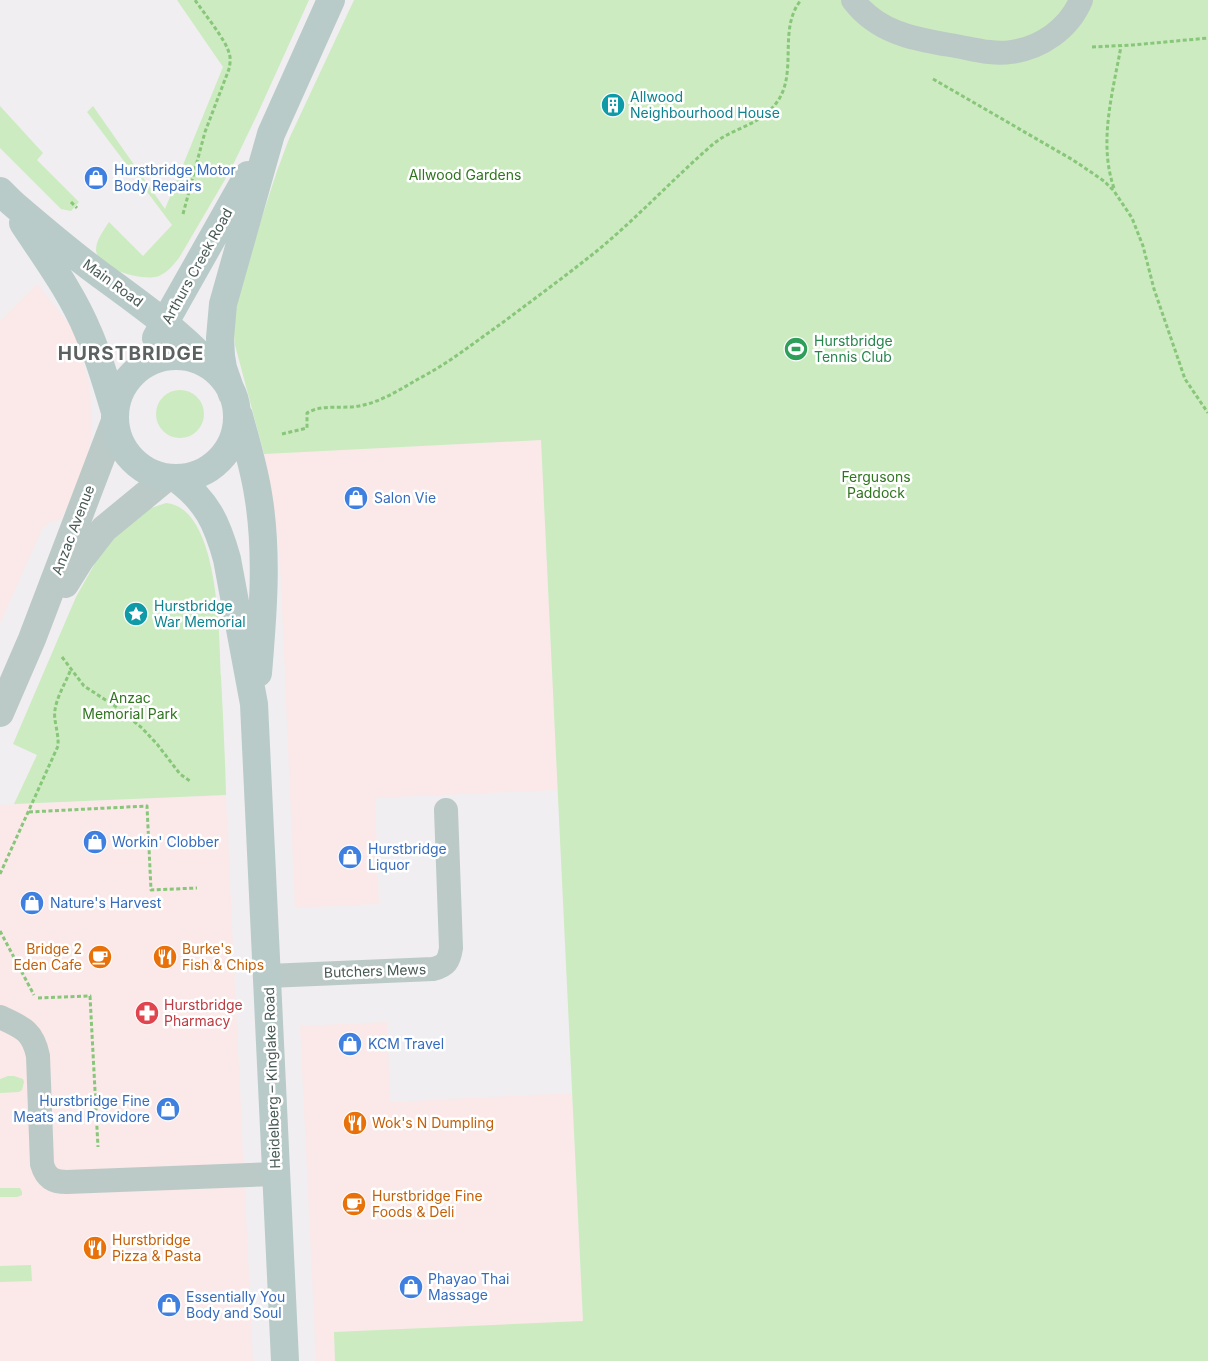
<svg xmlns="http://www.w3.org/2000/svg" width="1208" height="1361" viewBox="0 0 1208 1361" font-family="Inter,sans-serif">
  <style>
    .commercial { fill: #fae9e8 }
    .green { fill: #ccebc0 }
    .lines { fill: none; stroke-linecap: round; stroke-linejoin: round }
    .path { stroke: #88c67a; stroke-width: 3; stroke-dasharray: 4 2.5; stroke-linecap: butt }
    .lane { stroke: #bbcac6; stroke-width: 24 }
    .street { stroke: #bbcac6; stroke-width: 28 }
    .secondary { stroke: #b8cbc8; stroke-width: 28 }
    .labels { text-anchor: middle; stroke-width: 5; stroke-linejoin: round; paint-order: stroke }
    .culture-label { font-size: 14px; fill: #0d838f; stroke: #fff; text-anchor: start }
    .shop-label { font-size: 14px; fill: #366cbe; stroke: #fff; text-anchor: start }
    .park-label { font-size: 14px; fill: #2e751e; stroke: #fff }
    .street-label { font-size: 14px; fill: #485a56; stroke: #fff }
    .leisure-label { font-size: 14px; fill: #27864d; stroke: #fff; text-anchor: start }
    .food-label { font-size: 14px; fill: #c56008; stroke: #fff; text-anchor: start }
    .health-label { font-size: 14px; fill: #be3a42; stroke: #fff; text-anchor: start }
    .district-label { font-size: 19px; font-weight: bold; letter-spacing: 1px; fill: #5b6261; stroke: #fff }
  </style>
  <rect width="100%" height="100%" fill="#f0eef0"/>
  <!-- commercial -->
  <path class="commercial" d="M 37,284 L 69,324 L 78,342 L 89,384 L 92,414 L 91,438 L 87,459 L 74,496 L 60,520 L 50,522 L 42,529 L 0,623 L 0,321 Z
    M 541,440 L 558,790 L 375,798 L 379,904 L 295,908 L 280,562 L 275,516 L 264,454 Z
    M 226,795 L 253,1361 L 0,1361 L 0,805 Z
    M 387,1022 L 390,1102 L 572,1093 L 585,1361 L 316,1361 L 300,1026 Z"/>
  <!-- green -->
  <path class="green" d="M 177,0 L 309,0 L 257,115 L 230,171 L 179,258 C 173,265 168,272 159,276 C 144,282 97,269 96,250 C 96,240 104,230 109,222 L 143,256 L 172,225 L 87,112 L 93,106 L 165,209 L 223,67 Z
    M 354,0 L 1208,0 L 1208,1361 L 335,1361 L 334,1332 L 583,1321 L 541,440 L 264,454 L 235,345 L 233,327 L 237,294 L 277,171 L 289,139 Z
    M 0,106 L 43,153 L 37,160 L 79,202 L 71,211 L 61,209 L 0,148 Z
    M156 414a24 24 0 1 1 48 0a24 24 0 1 1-48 0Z
    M 166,503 C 220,508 219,637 221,677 C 223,716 225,755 226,795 L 14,804 L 37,755 L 13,744 L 76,597 L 98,558 L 110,541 L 148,509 Z
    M 8,1076 L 14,1076 L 23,1079 L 24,1082 L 22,1090 L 19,1092 L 0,1093 L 0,1079 Z
    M 0,1188 L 20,1188 L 22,1192 L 22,1195 L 17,1197 L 0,1197 Z
    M 31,1265 L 32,1281 L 0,1282 L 0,1266 Z"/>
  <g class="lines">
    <!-- path -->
    <path class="path" d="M 1092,47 L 1133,45 L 1208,38
      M 933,79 L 1073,160 L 1104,181 L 1114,191 L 1132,218 L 1143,246 L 1154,289 L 1185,379 L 1208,413
      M 1114,188 C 1098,142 1113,92 1121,46
      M 71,202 L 77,208
      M 183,214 L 205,132 L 229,69 C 230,64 231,58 229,53 C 226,40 203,12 195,0
      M 282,434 L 307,428 L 307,413 C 322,404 341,409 359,406 C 381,402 401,389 420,378 C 449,363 475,342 502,323 C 534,299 567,275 598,250 C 638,217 673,179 712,145 C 730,129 757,126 773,107 C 801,77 776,31 801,0
      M 62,657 L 84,686 L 115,706 L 142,728 L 157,744 L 180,774 L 190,781
      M 29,812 L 147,806 L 151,890 L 197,888
      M 0,874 L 58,746 C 59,733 53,719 55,710 C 57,696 66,682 71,669
      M 0,931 L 34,995
      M 38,998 L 90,996 L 98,1147"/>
    <!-- lane -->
    <path class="lane" d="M 853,0 C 877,32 913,39 950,45 C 970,48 991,55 1011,52 C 1041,48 1069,29 1081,0
      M 268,976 L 433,969 C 446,966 449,961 451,948 L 446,810
      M 0,1017 C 22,1027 33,1031 38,1056 L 42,1164 C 46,1178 53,1182 67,1182 L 276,1174"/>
    <!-- street -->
    <path class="street" d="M 65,584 L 80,560 L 104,529 L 166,478
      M 0,713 L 32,639 L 115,421"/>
    <!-- secondary -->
    <path class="secondary" d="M 0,191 L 11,202 C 39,226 68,251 98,273 C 136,301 175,328 208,363
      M 23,223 C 46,258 72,293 88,332 C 99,357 107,385 115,412
      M 156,338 L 248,175
      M115 417a61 61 0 1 1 122 0a61 61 0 1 1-122 0Z
      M 232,394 L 223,368 L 221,356 L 220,338 L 223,304 L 271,134 L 331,0
      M 239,416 C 246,442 254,468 258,494 C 268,552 263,614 258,673
      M 177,479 C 207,501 217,523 227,559 L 254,704 L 285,1361"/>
  </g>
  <!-- icons -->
  <defs>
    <g id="building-disc" transform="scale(1.25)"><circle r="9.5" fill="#0f9aa8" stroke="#fff"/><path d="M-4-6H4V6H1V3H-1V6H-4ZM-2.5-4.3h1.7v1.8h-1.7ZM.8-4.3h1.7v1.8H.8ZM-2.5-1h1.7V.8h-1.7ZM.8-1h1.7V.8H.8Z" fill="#fff"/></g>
    <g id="shop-disc" transform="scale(1.25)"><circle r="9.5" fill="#3f7fe0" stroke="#fff"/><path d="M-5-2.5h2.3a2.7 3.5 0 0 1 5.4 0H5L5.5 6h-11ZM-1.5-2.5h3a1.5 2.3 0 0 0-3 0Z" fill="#fff"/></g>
    <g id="stadium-disc" transform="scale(1.25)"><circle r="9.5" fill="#2e9e5b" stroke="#fff"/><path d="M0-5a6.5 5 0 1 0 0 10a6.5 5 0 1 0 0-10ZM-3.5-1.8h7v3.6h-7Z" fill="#fff"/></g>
    <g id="sight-disc" transform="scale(1.25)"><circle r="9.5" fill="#0f9aa8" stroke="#fff"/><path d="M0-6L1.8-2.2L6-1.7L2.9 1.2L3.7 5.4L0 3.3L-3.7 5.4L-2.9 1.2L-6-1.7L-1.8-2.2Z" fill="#fff"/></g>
    <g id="cafe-disc" transform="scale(1.25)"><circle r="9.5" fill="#e8710a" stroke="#fff"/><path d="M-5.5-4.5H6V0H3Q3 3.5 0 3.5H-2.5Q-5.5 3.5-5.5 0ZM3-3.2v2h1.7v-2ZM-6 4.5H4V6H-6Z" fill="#fff"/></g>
    <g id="restaurant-disc" transform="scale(1.25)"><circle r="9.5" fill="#e8710a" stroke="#fff"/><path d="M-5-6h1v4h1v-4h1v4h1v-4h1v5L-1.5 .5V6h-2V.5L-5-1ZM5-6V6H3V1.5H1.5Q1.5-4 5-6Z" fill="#fff"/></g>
    <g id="pharmacy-disc" transform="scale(1.25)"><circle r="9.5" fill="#e0444e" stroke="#fff"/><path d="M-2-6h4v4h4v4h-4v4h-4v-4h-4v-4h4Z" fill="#fff"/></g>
  </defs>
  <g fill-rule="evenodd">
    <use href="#building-disc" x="613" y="105"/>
    <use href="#shop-disc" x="96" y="178"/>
    <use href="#stadium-disc" x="796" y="349"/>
    <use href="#shop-disc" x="356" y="498"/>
    <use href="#sight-disc" x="136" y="614"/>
    <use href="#shop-disc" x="95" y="842"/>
    <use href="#shop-disc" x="350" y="857"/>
    <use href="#shop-disc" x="32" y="903"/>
    <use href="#cafe-disc" x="100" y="957"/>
    <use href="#restaurant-disc" x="165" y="957"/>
    <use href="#pharmacy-disc" x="147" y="1013"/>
    <use href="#shop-disc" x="350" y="1044"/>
    <use href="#shop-disc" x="168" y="1109"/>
    <use href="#restaurant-disc" x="355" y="1123"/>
    <use href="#cafe-disc" x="354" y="1204"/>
    <use href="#restaurant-disc" x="95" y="1248"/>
    <use href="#shop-disc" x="411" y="1287"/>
    <use href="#shop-disc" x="169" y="1305"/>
  </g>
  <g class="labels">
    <!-- culture labels -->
    <g class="culture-label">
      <text x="630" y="102">Allwood<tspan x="630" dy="16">Neighbourhood House</tspan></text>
      <text x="154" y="611">Hurstbridge<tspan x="154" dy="16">War Memorial</tspan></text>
    </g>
    <!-- shop labels -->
    <g class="shop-label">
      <text x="114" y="175">Hurstbridge Motor<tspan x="114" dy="16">Body Repairs</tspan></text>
      <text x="374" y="503">Salon Vie</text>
      <text x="112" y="847">Workin' Clobber</text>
      <text x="368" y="854">Hurstbridge<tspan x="368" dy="16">Liquor</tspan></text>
      <text x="50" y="908">Nature's Harvest</text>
      <text x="368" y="1049">KCM Travel</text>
      <text x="150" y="1106" text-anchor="end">Hurstbridge Fine<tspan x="150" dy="16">Meats and Providore</tspan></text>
      <text x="428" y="1284">Phayao Thai<tspan x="428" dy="16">Massage</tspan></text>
      <text x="186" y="1302">Essentially You<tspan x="186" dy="16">Body and Soul</tspan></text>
    </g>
    <!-- park labels -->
    <g class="park-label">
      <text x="465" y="180">Allwood Gardens</text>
      <text x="876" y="482">Fergusons<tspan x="876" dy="16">Paddock</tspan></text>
      <text x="130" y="703">Anzac<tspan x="130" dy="16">Memorial Park</tspan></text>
    </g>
    <!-- street labels -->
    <g class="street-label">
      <text transform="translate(197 266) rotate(-61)" y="5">Arthurs Creek Road</text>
      <text transform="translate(113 283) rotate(36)" y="5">Main Road</text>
      <text transform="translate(73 530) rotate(-69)" y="5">Anzac Avenue</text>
      <text transform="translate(375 971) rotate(-2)" y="5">Butchers Mews</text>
      <text transform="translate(272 1078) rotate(-92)" y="5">Heidelberg – Kinglake Road</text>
    </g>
    <!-- leisure labels -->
    <g class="leisure-label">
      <text x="814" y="346">Hurstbridge<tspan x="814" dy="16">Tennis Club</tspan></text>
    </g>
    <!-- food labels -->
    <g class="food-label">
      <text x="82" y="954" text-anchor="end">Bridge 2<tspan x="82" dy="16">Eden Cafe</tspan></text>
      <text x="182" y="954">Burke's<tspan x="182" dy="16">Fish &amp; Chips</tspan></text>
      <text x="372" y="1128">Wok's N Dumpling</text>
      <text x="372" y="1201">Hurstbridge Fine<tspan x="372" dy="16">Foods &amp; Deli</tspan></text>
      <text x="112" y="1245">Hurstbridge<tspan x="112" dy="16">Pizza &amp; Pasta</tspan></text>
    </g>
    <!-- health labels -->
    <g class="health-label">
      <text x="164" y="1010">Hurstbridge<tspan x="164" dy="16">Pharmacy</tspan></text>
    </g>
    <!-- district labels -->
    <g class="district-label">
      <text x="131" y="360">HURSTBRIDGE</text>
    </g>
  </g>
</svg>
